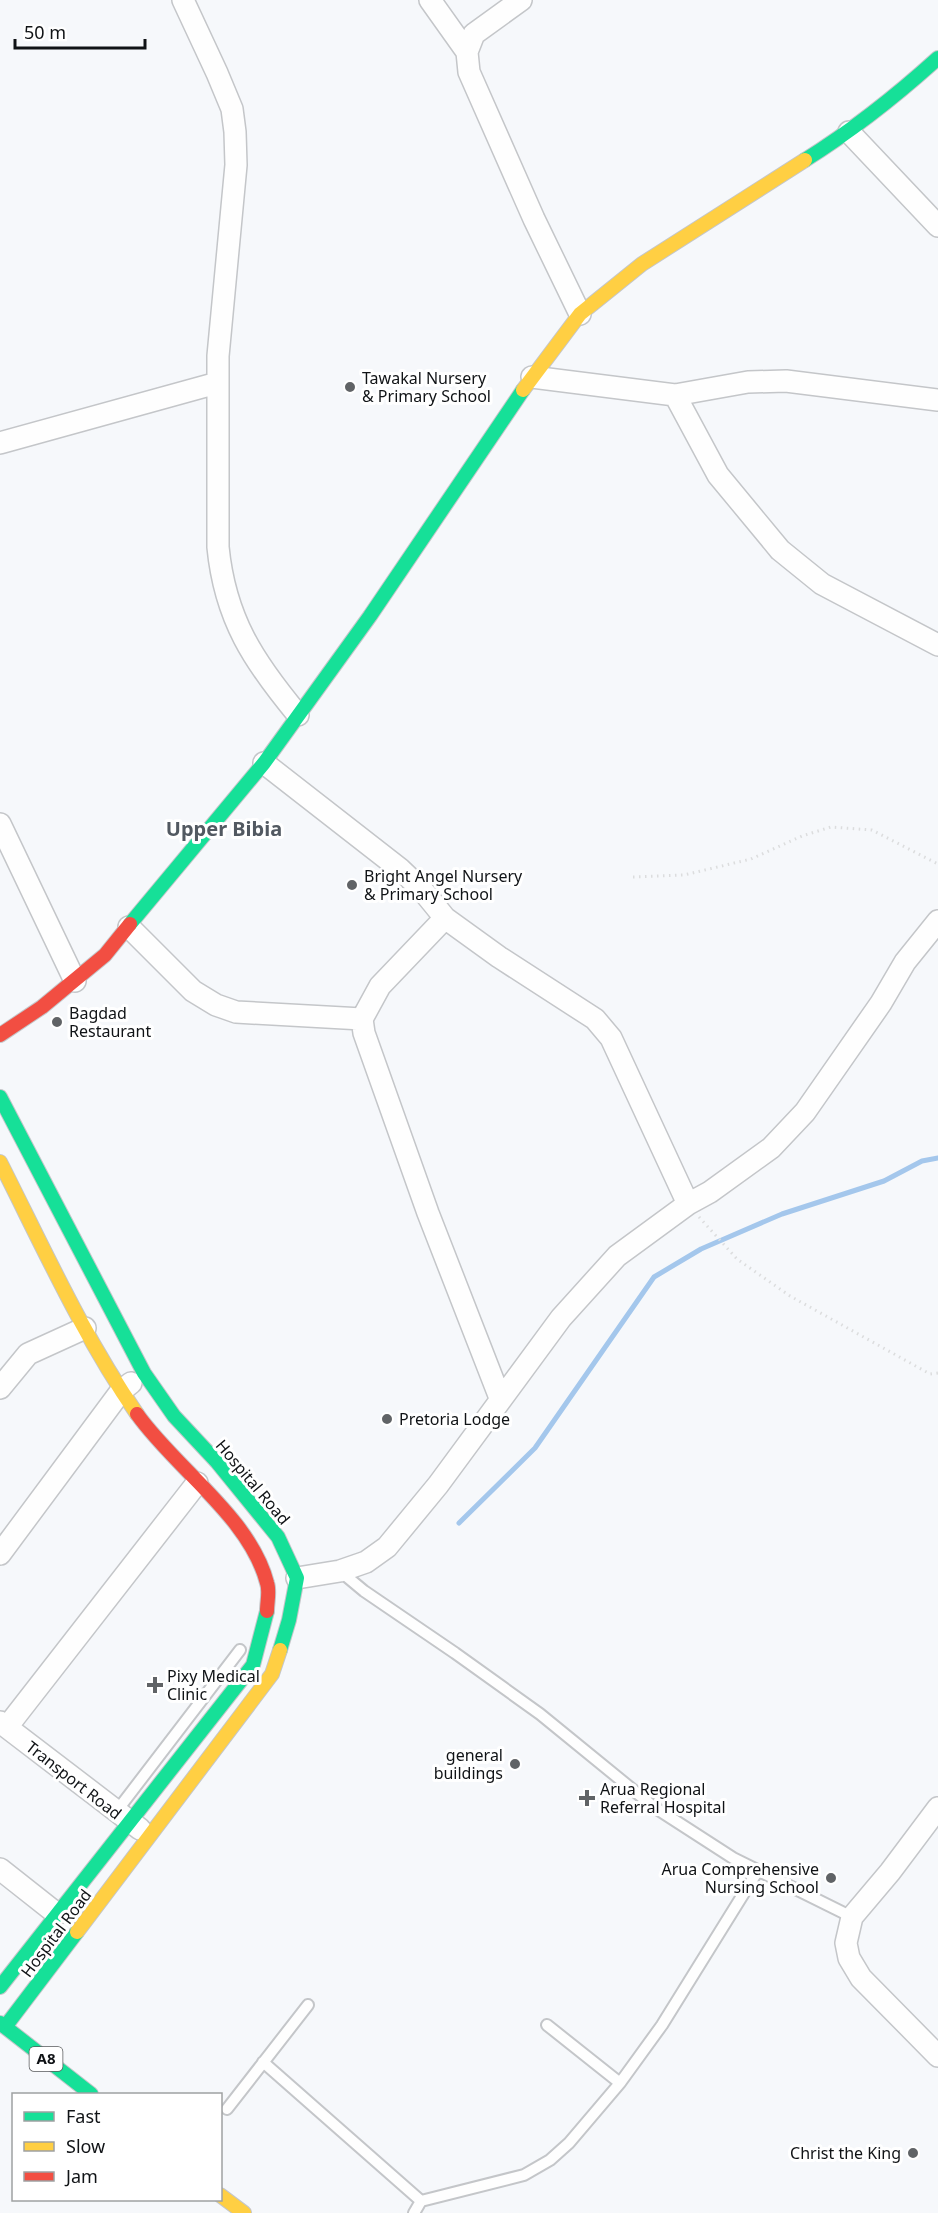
<svg xmlns="http://www.w3.org/2000/svg" width="938" height="2213" viewBox="0 0 938 2213" font-family="'Noto Sans',sans-serif">
  <style>
    .lines { fill: none; stroke-linecap: round; stroke-linejoin: round }
    .stream { stroke: #a4c7ec; stroke-width: 5 }
    .lane-casing { stroke: #c4c6c9; stroke-width: 14 }
    .street-casing { stroke: #c4c6c9; stroke-width: 24 }
    .fast-casing { stroke: #c4c6c9; stroke-width: 16 }
    .slow-casing { stroke: #c4c6c9; stroke-width: 16 }
    .jam-casing { stroke: #c4c6c9; stroke-width: 16 }
    .path { stroke: #dcddde; stroke-width: 3; stroke-dasharray: 1.5 4.5; stroke-linecap: butt }
    .lane { stroke: #fefefe; stroke-width: 10 }
    .street { stroke: #fefefe; stroke-width: 21 }
    .fast { stroke: #16e098; stroke-width: 14 }
    .slow { stroke: #ffcf43; stroke-width: 14 }
    .jam { stroke: #f24e42; stroke-width: 14 }
    .poi-dot { fill: #606366; stroke: #fff; stroke-width: 2 }
    .labels { text-anchor: middle; stroke-width: 6; stroke-linejoin: round; paint-order: stroke }
    .shield { fill: #fff; stroke: #585a5c; stroke-width: 1.5 }
    .shield-label { font-size: 15px; font-weight: bold; fill: #101316 }
    .poi-label { font-size: 16px; fill: #101316; stroke: #fff; text-anchor: start }
    .street-label { font-size: 16px; fill: #101316; stroke: #fff }
    .quarter-label { font-size: 20px; font-weight: bold; fill: #525961; stroke: #fff }
  </style>
  <rect width="100%" height="100%" fill="#f6f8fb"/>
  <g class="lines">
    <!-- stream -->
    <path class="stream" d="M 459,1523 L 535,1448 L 654,1277 L 701,1249 L 782,1214 L 884,1181 L 922,1161 L 938,1158"/>
    <!-- lane casing -->
    <g class="lane-casing">
      <path id="lane" d="M 340,1571 L 364,1591 L 455,1653 L 540,1714 L 654,1807 L 733,1858 L 852,1917
        M 116,1812 L 240,1650
        M 547,2025 L 620,2083
        M 263,2062 L 421,2201
        M 227,2109 L 308,2005
        M 414,2213 L 421,2201 L 524,2175 L 550,2160 L 569,2143 L 620,2083 L 662,2025 L 757,1872"/>
    </g>
    <!-- street casing -->
    <g class="street-casing">
      <path id="street" d="M 183,0 L 217,73 L 232,109 L 235,132 L 236,165 L 218,356 L 218,547 C 225,619 254,662 298,715
        M 430,0 L 467,52
        M 521,0 L 474,34 L 467,52 L 469,72 L 534,219 L 580,314
        M 849,132 L 938,226
        M 532,377 L 675,395 L 748,382 L 786,381 L 938,400
        M 675,395 L 718,475 L 780,550 L 822,584 L 938,645
        M 0,443 L 217,383
        M 264,763 L 400,869 L 423,891 L 445,918 L 499,957 L 595,1019 L 611,1038 L 688,1204
        M 0,824 L 75,981
        M 445,918 L 380,986 L 362,1019 L 364,1033 L 428,1213 L 500,1398
        M 129,927 L 193,991 L 216,1005 L 236,1012 L 362,1019
        M 0,1388 L 28,1354 L 85,1328
        M 0,1554 L 121,1391 L 131,1383
        M 297,1578 L 340,1571 L 366,1562 L 387,1547 L 438,1485 L 561,1318 L 617,1256 L 688,1204 L 710,1192 L 771,1148 L 805,1112 L 881,1003 L 905,962 L 938,921
        M 0,1722 L 140,1829
        M 7,1727 L 197,1483
        M 938,1808 L 890,1872 L 852,1917 L 846,1943 L 849,1958 L 861,1978 L 938,2056
        M 0,1869 L 57,1914"/>
    </g>
    <!-- fast casing -->
    <g class="fast-casing">
      <path id="fast" d="M 805,160 C 853,130 896,96 938,58
        M 130,924 L 264,763 L 370,616 L 523,390
        M 0,1097 L 144,1373 L 174,1416 L 217,1462 L 278,1537 L 297,1578 L 289,1620 L 280,1650
        M 0,1987 L 253,1665 L 267,1611
        M 0,2023 L 91,2094
        M 5,2027 L 77,1932"/>
    </g>
    <!-- slow casing -->
    <g class="slow-casing">
      <path id="slow" d="M 523,390 L 580,314 L 642,264 L 805,160
        M 0,1162 C 43,1247 83,1336 137,1414
        M 77,1932 L 272,1674 L 280,1650
        M 220,2195 L 244,2213"/>
    </g>
    <!-- jam casing -->
    <g class="jam-casing">
      <path id="jam" d="M 0,1035 L 42,1007 L 105,955 L 130,924
        M 137,1414 C 175,1468 250,1517 267,1583 C 270,1591 267,1602 267,1611"/>
    </g>
    <!-- path -->
    <path class="path" d="M 633,877 L 684,875 L 751,859 L 802,836 L 831,827 L 872,830 L 938,864
      M 699,1217 L 737,1259 L 790,1296 L 930,1374 L 938,1373"/>
    <!-- lane -->
    <use href="#lane" class="lane"/>
    <!-- street -->
    <use href="#street" class="street"/>
    <!-- fast -->
    <use href="#fast" class="fast"/>
    <!-- slow -->
    <use href="#slow" class="slow"/>
    <!-- jam -->
    <use href="#jam" class="jam"/>
  </g>
  <!-- markers -->
  <g class="poi-dot">
    <circle cx="350" cy="387" r="6"/>
    <circle cx="352" cy="885" r="6"/>
    <circle cx="57" cy="1022" r="6"/>
    <circle cx="387" cy="1419" r="6"/>
    <path d="M152 1676h6v6h6v6h-6v6h-6v-6h-6v-6h6z"/>
    <circle cx="515" cy="1764" r="6"/>
    <path d="M584 1789h6v6h6v6h-6v6h-6v-6h-6v-6h6z"/>
    <circle cx="831" cy="1878" r="6"/>
    <circle cx="913" cy="2153" r="6"/>
  </g>
  <g class="labels">
    <!-- shield labels -->
    <rect class="shield" x="29.5" y="2047" width="33" height="24" rx="4.5"/>
    <g class="shield-label">
      <text x="46" y="2064">A8</text>
    </g>
    <!-- poi labels -->
    <g class="poi-label">
      <text x="362" y="384">Tawakal Nursery<tspan x="362" dy="18">&amp; Primary School</tspan></text>
      <text x="364" y="882">Bright Angel Nursery<tspan x="364" dy="18">&amp; Primary School</tspan></text>
      <text x="69" y="1019">Bagdad<tspan x="69" dy="18">Restaurant</tspan></text>
      <text x="399" y="1425">Pretoria Lodge</text>
      <text x="167" y="1682">Pixy Medical<tspan x="167" dy="18">Clinic</tspan></text>
      <text x="503" y="1761" text-anchor="end">general<tspan x="503" dy="18">buildings</tspan></text>
      <text x="600" y="1795">Arua Regional<tspan x="600" dy="18">Referral Hospital</tspan></text>
      <text x="819" y="1875" text-anchor="end">Arua Comprehensive<tspan x="819" dy="18">Nursing School</tspan></text>
      <text x="901" y="2159" text-anchor="end">Christ the King</text>
    </g>
    <!-- street labels -->
    <g class="street-label">
      <text transform="translate(253 1482) rotate(50)" y="6">Hospital Road</text>
      <text transform="translate(74 1780) rotate(38)" y="6">Transport Road</text>
      <text transform="translate(56 1933) rotate(-53)" y="6">Hospital Road</text>
    </g>
    <!-- quarter labels -->
    <g class="quarter-label">
      <text x="224" y="836">Upper Bibia</text>
    </g>
  </g>
  <!-- legend -->
  <rect x="12" y="2093" width="210" height="108" fill="#ffffff" stroke="#9fa1a2" stroke-width="1.5"/>
  <rect x="24" y="2112" width="30" height="9" fill="#16e098" stroke="#9fa1a2" stroke-width="1.5"/>
  <text x="66" y="2123" font-size="18" fill="#101316">Fast</text>
  <rect x="24" y="2142" width="30" height="9" fill="#ffcf43" stroke="#9fa1a2" stroke-width="1.5"/>
  <text x="66" y="2153" font-size="18" fill="#101316">Slow</text>
  <rect x="24" y="2172" width="30" height="9" fill="#f24e42" stroke="#9fa1a2" stroke-width="1.5"/>
  <text x="66" y="2183" font-size="18" fill="#101316">Jam</text>
  <!-- scale -->
  <path d="M15 39v9h130v-9" fill="none" stroke="#101316" stroke-width="3"/>
  <text x="24" y="39" font-size="18" fill="#101316" stroke="#ffffff" stroke-width="4.5" paint-order="stroke">50 m</text>
</svg>
